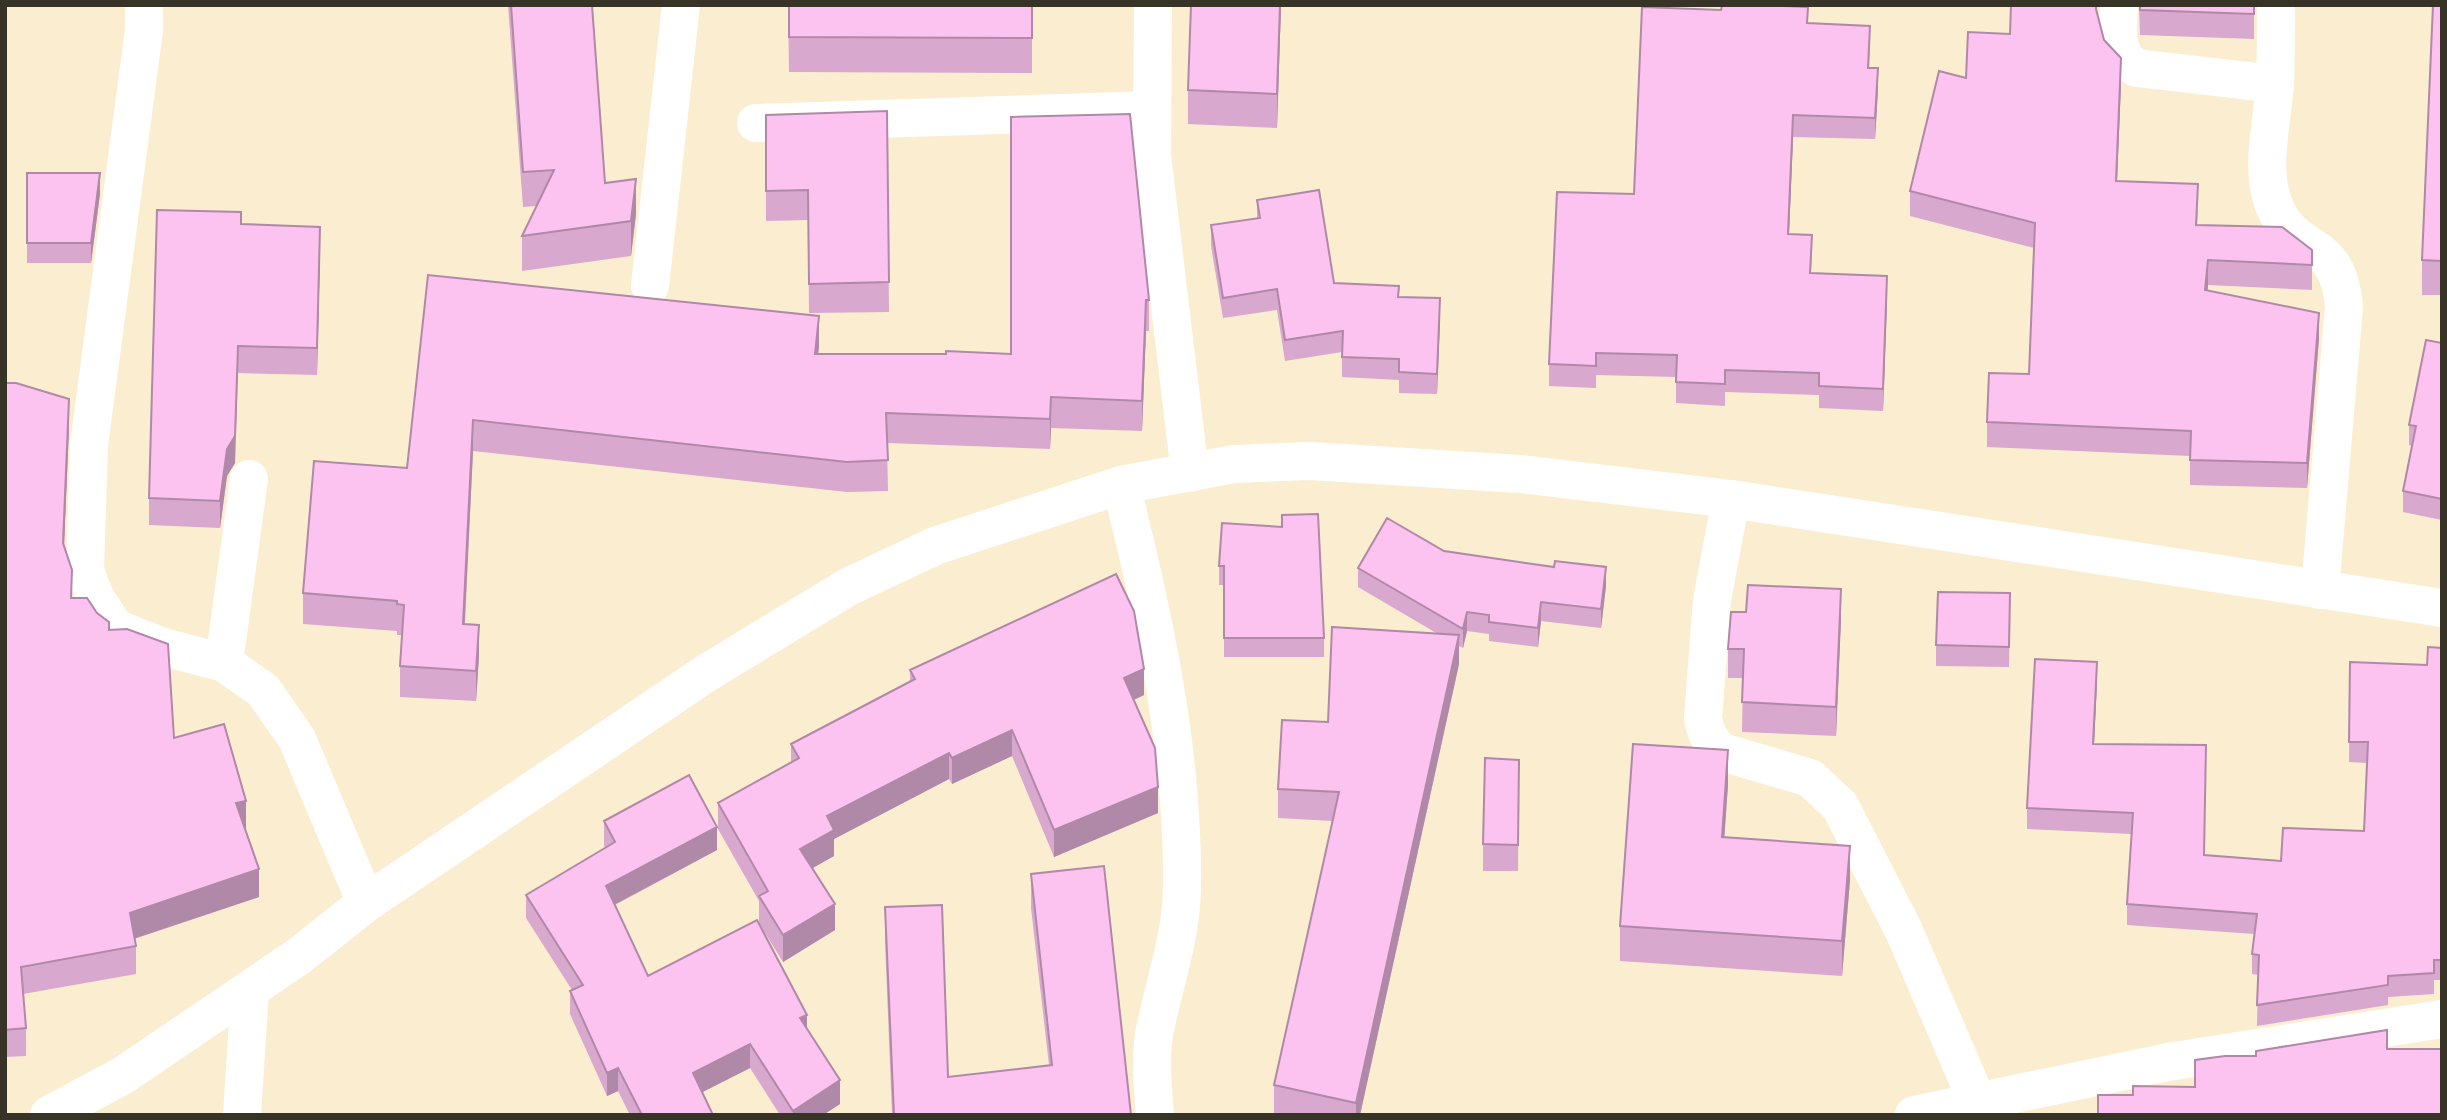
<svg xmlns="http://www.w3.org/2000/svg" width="2447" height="1120" viewBox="0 0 2447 1120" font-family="'PT Sans',sans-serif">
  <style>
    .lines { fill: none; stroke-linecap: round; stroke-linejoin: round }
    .street { stroke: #fff; stroke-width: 38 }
    .highway { stroke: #fff; stroke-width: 38 }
    .wall { fill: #d9a8ce }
    .shaded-wall { fill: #b088a8 }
    .building { fill: #fcc3f0; stroke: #b088a8; stroke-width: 2 }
  </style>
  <rect width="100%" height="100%" fill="#fbedcf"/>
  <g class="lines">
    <!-- street -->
    <path class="street" d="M 144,5 L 144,30 L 89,445 L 85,571 L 95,597 L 115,628 L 160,646 L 224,663 L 263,690 L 297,739 L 366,903
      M 1153,5 L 1152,155 L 1190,473
      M 2119,5 C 2118,29 2113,55 2137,68 L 2275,84
      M 2276,5 C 2276,32 2276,59 2275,85 C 2272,125 2258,174 2277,212 C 2300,257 2338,237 2344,307 L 2320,590
      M 756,123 L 1152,110
      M 650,286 L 681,5
      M 1121,485 C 1154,616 1184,753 1182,889 C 1181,940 1163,986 1154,1035 C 1150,1060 1153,1090 1155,1115
      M 1731,499 L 1712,600 L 1703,718 C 1706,733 1710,743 1722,752 L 1810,778 L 1840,806 L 1904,931 L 1983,1115
      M 224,663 L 249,479
      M 242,1115 L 250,991
      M 1914,1115 L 2168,1062 L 2442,1019"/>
    <!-- highway -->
    <path class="highway" d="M 49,1115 L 122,1076 L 299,956 L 366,903 L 705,674 L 848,587 L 935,546 L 1121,485 L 1234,464 L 1310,461 L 1520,474 L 1731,499 L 2442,608"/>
  </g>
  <!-- wall -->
  <path class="wall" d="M 508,5 L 592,5 L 605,183 L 636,214 L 631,256 L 522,271 L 522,236 L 536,206 L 523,207 Z
    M 788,5 L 1032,5 L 1032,73 L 789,72 Z
    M 1281,5 L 1277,128 L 1188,124 L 1188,90 Z
    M 2139,5 L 2254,5 L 2254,39 L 2140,35 Z
    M 2442,5 L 2442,295 L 2422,295 L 2422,260 Z
    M 2098,16 L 2104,40 L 2121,83 L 2117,181 L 2198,209 L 2197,225 L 2312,250 L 2312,290 L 2208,285 L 2208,290 L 2319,338 L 2307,488 L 2190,485 L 2190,456 L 1987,447 L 1987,422 L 2029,374 L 2034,248 L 1910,216 L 1910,191 L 1966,78 L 2010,34 Z
    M 1808,23 L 1870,48 L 1869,68 L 1878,90 L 1875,139 L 1793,137 L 1789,234 L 1812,257 L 1811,273 L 1887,298 L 1883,411 L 1819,408 L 1819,395 L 1725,392 L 1725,406 L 1676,403 L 1676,377 L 1596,375 L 1596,388 L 1549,386 L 1549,364 L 1634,194 Z
    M 887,111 L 889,312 L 809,313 L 808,220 L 766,221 L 766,115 Z
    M 1011,117 L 1149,300 L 1149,331 L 1146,331 L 1142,431 L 1051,428 L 1050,449 L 887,443 L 888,491 L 847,492 L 473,451 L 465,624 L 479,656 L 476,701 L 400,697 L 400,666 L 402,635 L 397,635 L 397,631 L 303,624 L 303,593 L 407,468 L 428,275 L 819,346 L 818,354 L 1011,354 Z
    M 27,173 L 100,194 L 91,263 L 27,263 Z
    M 1257,200 L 1334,283 L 1399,297 L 1440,319 L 1437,394 L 1399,393 L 1399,380 L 1342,377 L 1342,352 L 1285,361 L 1277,310 L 1223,318 L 1211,246 L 1211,225 L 1257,218 Z
    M 241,224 L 320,254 L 317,375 L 238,373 L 235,463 L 227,476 L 220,528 L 149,525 L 149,498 Z
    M 2442,343 L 2442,520 L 2403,512 L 2403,491 L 2412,446 L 2409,445 L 2409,425 Z
    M 5,383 L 69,427 L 64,546 L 72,598 L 109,630 L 174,738 L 246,828 L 245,828 L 259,897 L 134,939 L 136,946 L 136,974 L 23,994 L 26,1028 L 26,1056 L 5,1057 Z
    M 1222,523 L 1324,638 L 1324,657 L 1224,657 L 1224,585 L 1219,585 L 1219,566 Z
    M 1444,551 L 1606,586 L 1601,628 L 1541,621 L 1538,647 L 1489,641 L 1489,634 L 1467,631 L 1463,648 L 1459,646 L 1459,664 L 1360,1115 L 1274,1115 L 1274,1085 L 1332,821 L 1278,818 L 1278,789 L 1328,722 L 1438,634 L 1358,587 L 1358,568 Z
    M 2010,614 L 2009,667 L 1936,666 L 1936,645 Z
    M 1841,619 L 1836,736 L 1742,732 L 1743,678 L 1728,678 L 1728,649 Z
    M 2442,648 L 2442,980 L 2434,980 L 2434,994 L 2388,997 L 2388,1005 L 2257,1026 L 2258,975 L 2252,974 L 2252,954 L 2254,934 L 2127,925 L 2127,904 L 2132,834 L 2027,829 L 2027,808 L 2097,682 L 2094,744 L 2204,855 L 2281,861 L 2364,831 L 2367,763 L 2349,762 L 2350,662 L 2427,665 Z
    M 910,670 L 1144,695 L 1134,700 L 1158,813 L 1054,857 L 1012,756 L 952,784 L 949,779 L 834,839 L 834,856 L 813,868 L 835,930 L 783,962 L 759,923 L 840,1104 L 823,1115 L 780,1115 L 750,1068 L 702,1092 L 713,1115 L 630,1115 L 618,1091 L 607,1096 L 570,1014 L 570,991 L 572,990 L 526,918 L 526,895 L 605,848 L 604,845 L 604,821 L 717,850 L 615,905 L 648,976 L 759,923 L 759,901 L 718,829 L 718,803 L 791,762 L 791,744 L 910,682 Z
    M 1519,760 L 1518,871 L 1483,871 L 1483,844 Z
    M 1728,785 L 1724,837 L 1850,880 L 1842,976 L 1620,961 L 1620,926 Z
    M 1031,874 L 1131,1115 L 892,1115 L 885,941 L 885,907 L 948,1077 L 1049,1065 L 1031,908 Z"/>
  <!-- shaded-wall -->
  <path class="shaded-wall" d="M 1280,5 L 1281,5 L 1277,128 L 1277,94 Z
    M 2121,58 L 2121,83 L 2116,206 L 2116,181 Z
    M 1878,68 L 1878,90 L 1875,139 L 1875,118 Z
    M 1793,115 L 1793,137 L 1788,256 L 1788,234 Z
    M 100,173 L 100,194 L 91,263 L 91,243 Z
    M 636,179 L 636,214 L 631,256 L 631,221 Z
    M 320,227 L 320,254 L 317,375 L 317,348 Z
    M 2208,260 L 2208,285 L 2205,315 L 2205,290 Z
    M 1887,276 L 1887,298 L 1883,411 L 1883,389 Z
    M 1440,298 L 1440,319 L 1437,394 L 1437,374 Z
    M 1146,300 L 1146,331 L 1142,431 L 1142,401 Z
    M 2319,313 L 2319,338 L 2307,488 L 2307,463 Z
    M 819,316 L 819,346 L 815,385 L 815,354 Z
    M 238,346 L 235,463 L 227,476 L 220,528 L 220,501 Z
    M 1051,397 L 1051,428 L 1050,449 L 1050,419 Z
    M 69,399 L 69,427 L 63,570 L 63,543 Z
    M 473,420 L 473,451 L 463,655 L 463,624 Z
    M 1606,567 L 1606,586 L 1601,628 L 1601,609 Z
    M 1841,589 L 1841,619 L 1836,736 L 1836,707 Z
    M 1541,602 L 1541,621 L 1538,647 L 1538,628 Z
    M 1467,612 L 1467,631 L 1463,648 L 1463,629 Z
    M 479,625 L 479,656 L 476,701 L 476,671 Z
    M 1459,635 L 1459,664 L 1360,1115 L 1356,1115 L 1356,1103 Z
    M 2097,662 L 2097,682 L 2093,764 L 2093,744 Z
    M 1144,669 L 1144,695 L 1124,704 L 1124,678 Z
    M 1012,730 L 1012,756 L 952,784 L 952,758 Z
    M 1728,750 L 1728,785 L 1722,872 L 1722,837 Z
    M 949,753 L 949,779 L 834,839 L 834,856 L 800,875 L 800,849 L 827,816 Z
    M 1158,787 L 1158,813 L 1054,857 L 1054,830 Z
    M 246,801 L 246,828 L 236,831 L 236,803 Z
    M 717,827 L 717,850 L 606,909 L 606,886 Z
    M 1850,846 L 1850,880 L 1842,976 L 1842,941 Z
    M 259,869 L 259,897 L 130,940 L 130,913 Z
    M 835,904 L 835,930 L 783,962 L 783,935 Z
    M 807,1015 L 807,1039 L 800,1018 Z
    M 750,1044 L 750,1068 L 693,1097 L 693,1073 Z
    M 618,1068 L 618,1091 L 607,1096 L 607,1073 Z
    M 840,1080 L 840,1104 L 823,1115 L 793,1115 L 793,1111 Z"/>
  <!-- building -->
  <path class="building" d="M 511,5 L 592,5 L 605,183 L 636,179 L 631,221 L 522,236 L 554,170 L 523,172 Z
    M 789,5 L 1032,5 L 1032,38 L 789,37 Z
    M 1191,5 L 1280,5 L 1277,94 L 1188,90 Z
    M 1722,5 L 1759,5 L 1808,7 L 1807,23 L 1870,26 L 1868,68 L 1878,68 L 1875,118 L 1793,115 L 1788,234 L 1812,235 L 1810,273 L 1887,276 L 1883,389 L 1819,386 L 1819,373 L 1725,370 L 1725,384 L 1676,382 L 1677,355 L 1596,353 L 1596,366 L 1549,364 L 1557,192 L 1634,194 L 1642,7 L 1721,10 Z
    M 2011,5 L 2096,5 L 2096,9 L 2104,40 L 2121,58 L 2116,181 L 2198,184 L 2196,225 L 2282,227 L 2312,250 L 2312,265 L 2208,260 L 2205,290 L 2319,313 L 2307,463 L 2190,460 L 2191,431 L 1987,422 L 1989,373 L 2029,374 L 2035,223 L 1910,191 L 1939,71 L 1966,78 L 1968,32 L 2010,34 Z
    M 2140,5 L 2254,5 L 2254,14 L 2140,10 Z
    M 2433,5 L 2442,5 L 2442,261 L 2422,260 Z
    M 887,111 L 889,282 L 809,284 L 808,190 L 766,191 L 766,115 Z
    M 1130,114 L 1149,300 L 1146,300 L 1142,401 L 1051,397 L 1050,419 L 886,413 L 888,460 L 847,462 L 473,420 L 463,624 L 479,625 L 476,671 L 400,666 L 404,605 L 397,604 L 397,601 L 303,593 L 314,461 L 407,468 L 428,275 L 819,316 L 815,354 L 946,354 L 946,351 L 1011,354 L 1011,117 Z
    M 27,173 L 100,173 L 91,243 L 27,243 Z
    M 1319,190 L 1334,283 L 1399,286 L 1398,297 L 1440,298 L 1437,374 L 1399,372 L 1399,359 L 1342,357 L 1343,331 L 1285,340 L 1277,289 L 1223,298 L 1211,225 L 1260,218 L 1257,200 Z
    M 157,210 L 241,212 L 241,224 L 320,227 L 317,348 L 238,346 L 235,436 L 227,449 L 220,501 L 149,498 Z
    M 2426,340 L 2442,343 L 2442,499 L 2403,491 L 2416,426 L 2409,425 Z
    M 5,383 L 16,383 L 69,399 L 63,543 L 72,570 L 71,598 L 87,598 L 97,613 L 109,622 L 109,630 L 127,629 L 168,644 L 174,738 L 224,724 L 246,801 L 236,803 L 259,869 L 130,913 L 136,946 L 21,967 L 26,1028 L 5,1030 Z
    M 1318,514 L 1324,638 L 1224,638 L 1224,566 L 1219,566 L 1222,523 L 1282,527 L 1282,515 Z
    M 1387,518 L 1444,551 L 1554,567 L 1555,561 L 1606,567 L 1601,609 L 1541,602 L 1538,628 L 1489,622 L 1489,615 L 1467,612 L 1463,629 L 1358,568 Z
    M 1116,574 L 1134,611 L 1144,669 L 1124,678 L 1155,748 L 1158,787 L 1054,830 L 1012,730 L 952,758 L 949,753 L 827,816 L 834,830 L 800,849 L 835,904 L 783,935 L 759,896 L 768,891 L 718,803 L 799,758 L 791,744 L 915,679 L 910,670 Z
    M 1748,585 L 1841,589 L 1836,707 L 1742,702 L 1744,649 L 1728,649 L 1731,612 L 1746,612 Z
    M 1938,592 L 2010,593 L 2009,647 L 1936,645 Z
    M 1332,627 L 1459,635 L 1356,1103 L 1274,1085 L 1339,792 L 1278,789 L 1282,720 L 1328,722 Z
    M 2428,647 L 2442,648 L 2442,960 L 2434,960 L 2434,973 L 2388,976 L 2388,985 L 2257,1005 L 2259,955 L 2252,954 L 2257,914 L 2127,904 L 2133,813 L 2027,808 L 2035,659 L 2097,662 L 2093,744 L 2206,745 L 2204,855 L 2281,861 L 2283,828 L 2364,831 L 2368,742 L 2349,742 L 2350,662 L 2427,665 Z
    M 1633,744 L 1728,750 L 1722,837 L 1850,846 L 1842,941 L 1620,926 Z
    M 1485,758 L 1519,760 L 1518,845 L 1483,844 Z
    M 689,775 L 717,827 L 606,886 L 648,976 L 757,920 L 807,1015 L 800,1018 L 840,1080 L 793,1111 L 750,1044 L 693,1073 L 713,1115 L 642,1115 L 618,1068 L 607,1073 L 570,991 L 583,985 L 526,895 L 615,842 L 604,821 Z
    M 1104,866 L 1131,1115 L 894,1115 L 885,907 L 942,905 L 948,1077 L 1052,1065 L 1031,874 Z
    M 2387,1030 L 2387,1049 L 2442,1049 L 2442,1115 L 2098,1115 L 2098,1095 L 2133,1095 L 2133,1086 L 2195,1087 L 2195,1060 L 2225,1056 L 2256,1056 L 2256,1051 Z"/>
  <!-- border -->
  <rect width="2447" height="1120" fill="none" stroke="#383327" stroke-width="14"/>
</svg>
